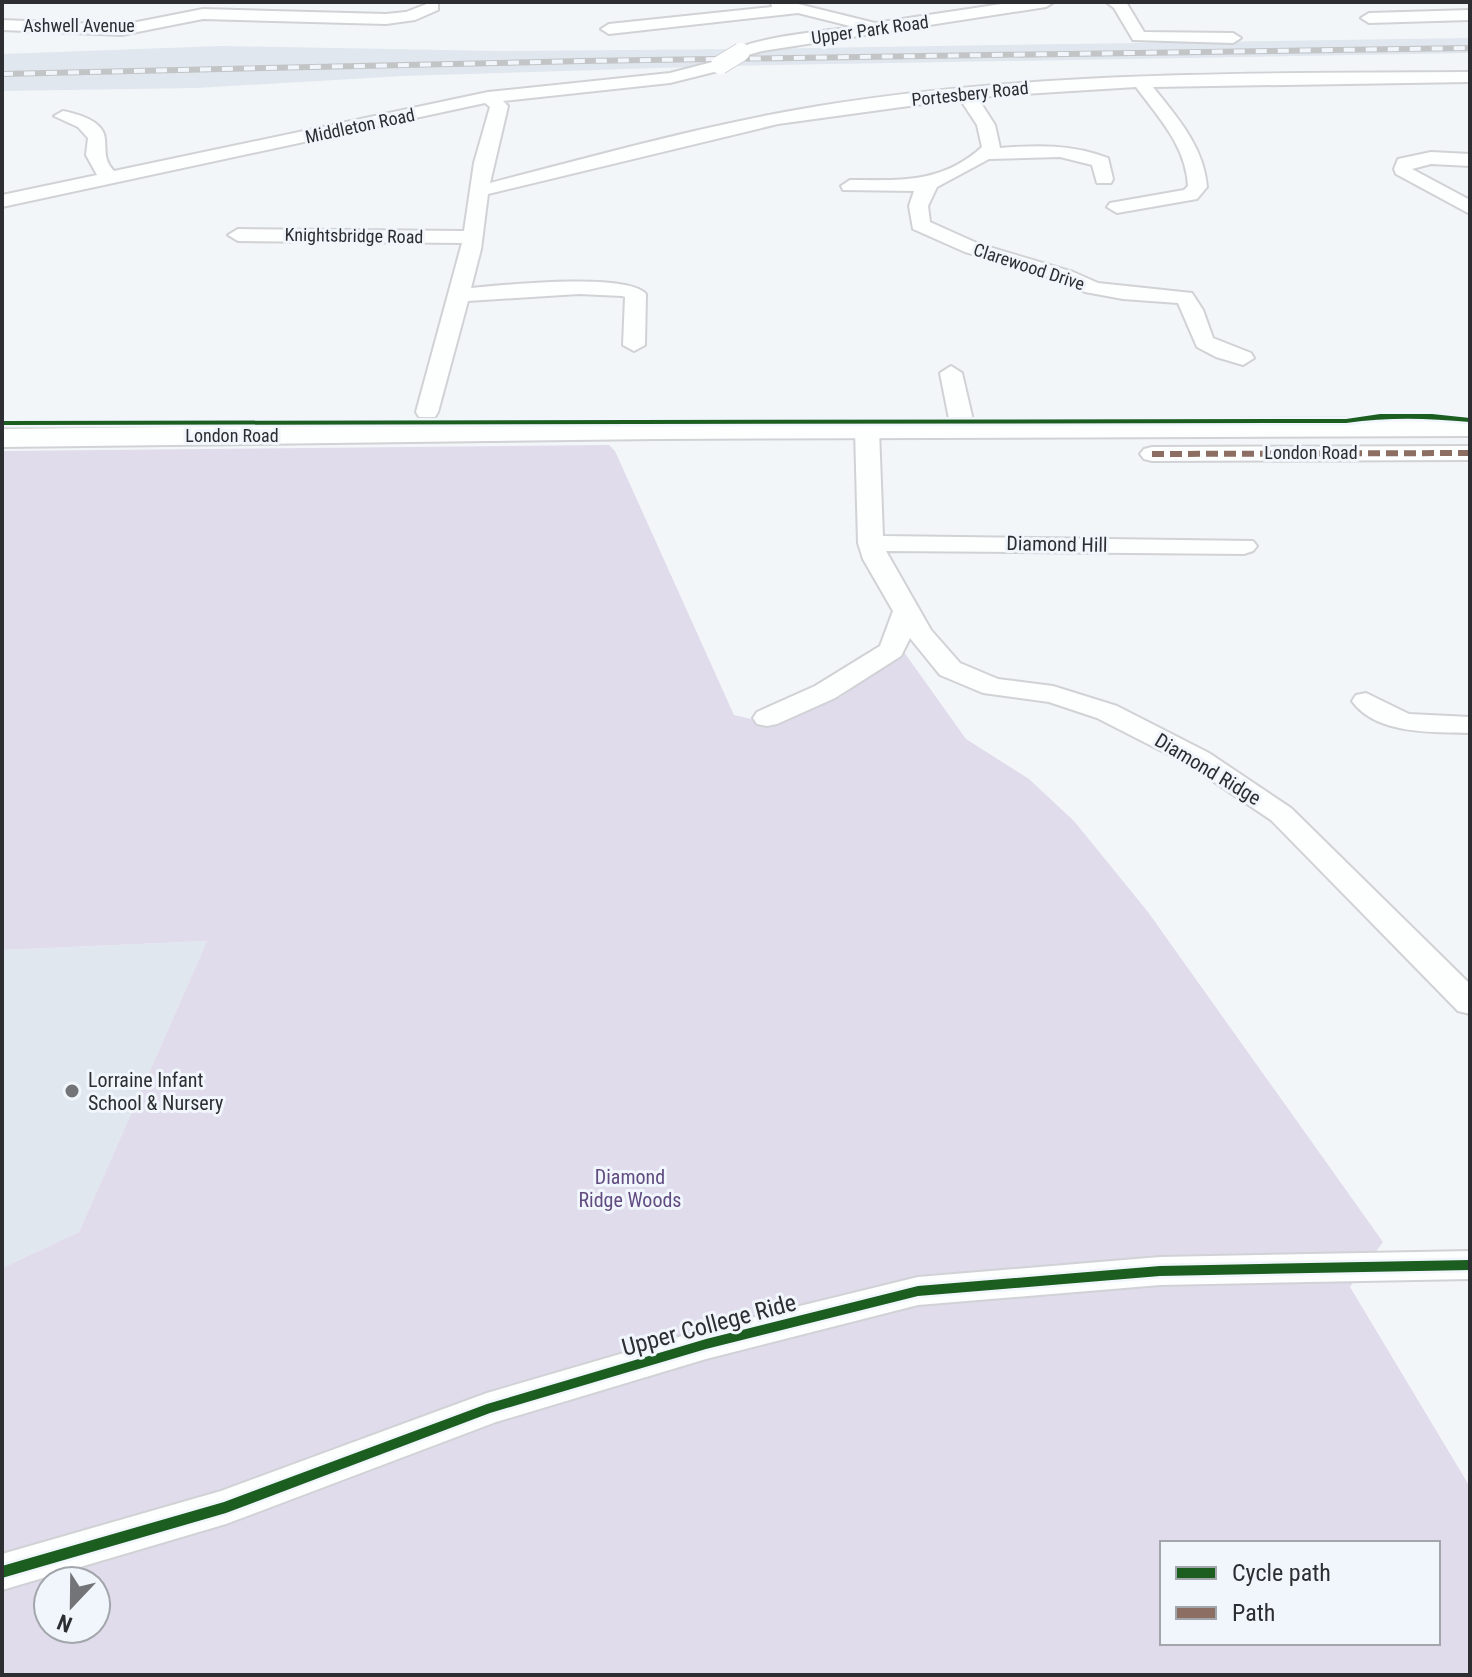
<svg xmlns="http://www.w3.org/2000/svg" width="1472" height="1677" viewBox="0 0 1472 1677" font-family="'Roboto Condensed',sans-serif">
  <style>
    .built { fill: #e0e7ef }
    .green { fill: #e0dcec; fill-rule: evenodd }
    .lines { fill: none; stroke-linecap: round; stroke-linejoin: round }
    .minor-casing { stroke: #d0d2d5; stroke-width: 4 }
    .major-casing { stroke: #d0d2d5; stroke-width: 4 }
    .minor { fill: #fdfefe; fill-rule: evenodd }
    .major { fill: #fdfefe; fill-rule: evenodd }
    .rail-casing { stroke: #c3c4c5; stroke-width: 6 }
    .rail { stroke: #f0f6fc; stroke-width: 4; stroke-dasharray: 11; stroke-linecap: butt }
    .minor-bridge-casing { stroke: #d0d2d5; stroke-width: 20; stroke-linecap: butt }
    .minor-bridge { stroke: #fdfefe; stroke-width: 18 }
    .quiet { stroke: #8d6e63; stroke-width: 6; stroke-dasharray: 12 6; stroke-linecap: butt }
    .cycleway-casing { stroke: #f0f6fc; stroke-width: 5 }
    .cycleway { fill: #1b5e20; fill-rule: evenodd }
    .poi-dot { fill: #727477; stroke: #f0f6fc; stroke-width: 3 }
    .labels { text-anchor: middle; stroke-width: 6; stroke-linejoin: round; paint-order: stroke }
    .far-street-label { font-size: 18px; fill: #2c2e31; stroke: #f0f6fc }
    .street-label { font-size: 20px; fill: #2c2e31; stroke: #f0f6fc }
    .poi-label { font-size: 20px; fill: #2c2e31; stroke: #f0f6fc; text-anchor: start }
    .park-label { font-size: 20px; fill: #614b80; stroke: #f0f6fc }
    .near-street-label { font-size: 24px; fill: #2c2e31; stroke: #f0f6fc }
  </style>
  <rect width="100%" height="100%" fill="#f3f6f9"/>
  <!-- built -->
  <path class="built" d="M 1470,38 L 1470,53 L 723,66 L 403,76 L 197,88 L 2,91 L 2,54 L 221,46 L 499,51 L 741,49 Z
    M 207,941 L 79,1232 L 2,1268 L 2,950 Z"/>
  <!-- green -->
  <path class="green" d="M 609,445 L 615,451 L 734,715 L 773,724 L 841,697 L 904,652 L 966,739 L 1029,779 L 1074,821 L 1148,912 L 1383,1242 L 1350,1287 L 1470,1487 L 1470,1675 L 2,1675 L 2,1268 L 79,1232 L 207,941 L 2,950 L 2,451 ZM 1162,1543 L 1438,1543 L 1438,1643 L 1162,1643 ZM 48,1581 L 96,1581 L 96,1629 L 48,1629 Z"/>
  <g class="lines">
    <!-- minor casing -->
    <g class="minor-casing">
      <path id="minor" d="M 432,2 L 438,4 L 438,10 L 415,20 L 386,24 L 203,19 L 122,35 L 2,30 L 2,20 L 122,25 L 203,9 L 386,14 L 406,12 Z
        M 771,2 L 790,2 L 875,23 L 1015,2 L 1054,2 L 1046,7 L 762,51 L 741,57 L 733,52 C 750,37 828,31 854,27 L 798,13 L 609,34 L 601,29 L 609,24 L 772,7 Z
        M 1106,2 L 1126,2 L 1144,32 L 1233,33 L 1241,38 L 1233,43 L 1133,40 L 1114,8 Z
        M 1470,10 L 1470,20 L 1369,23 L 1361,18 L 1369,13 Z
        M 720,60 L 726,61 L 728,65 L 726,69 L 670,83 L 503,101 L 508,106 L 490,183 C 599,155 708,124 819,106 C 1035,71 1252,73 1470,72 L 1470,82 L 1153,87 C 1177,117 1204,147 1207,187 L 1197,199 L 1117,213 L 1107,207 L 1110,203 L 1184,190 L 1188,186 C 1186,146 1159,118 1136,87 L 977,97 L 995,125 L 1000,148 C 1037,145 1072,144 1108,158 L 1113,179 L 1111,183 L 1097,183 L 1092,165 L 1060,157 L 989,159 L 937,187 L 928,206 L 930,222 L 979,244 L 1073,272 L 1098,283 L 1192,293 L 1203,310 L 1213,338 L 1251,353 L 1254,358 L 1243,365 L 1216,357 L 1197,347 L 1178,303 L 1123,299 L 1085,292 L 1059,280 L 965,252 L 913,229 L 909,206 L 914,191 L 843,190 L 841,186 L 850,180 C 901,180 941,184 982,147 L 977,125 L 960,99 L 778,124 L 488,194 L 481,249 L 471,288 C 503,285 627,272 646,294 L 645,345 L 634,351 L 623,345 L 625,297 L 622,296 L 579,294 L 468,301 L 438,412 L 435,417 L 419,417 L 416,412 L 462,243 L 238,241 L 228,235 L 238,229 L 464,231 L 474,163 L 490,107 L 485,103 L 2,207 L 2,195 L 97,175 L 86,155 L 88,138 L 78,127 L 54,116 L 63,111 C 78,114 105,121 105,140 C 106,153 104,160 114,171 L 488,92 L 670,73 Z
        M 1431,152 L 1470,154 L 1470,166 L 1431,164 L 1412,169 L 1470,200 L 1470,214 L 1396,174 L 1394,169 L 1398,159 Z
        M 951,366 L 962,373 L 975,429 L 971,434 L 955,434 L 951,429 L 940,373 Z
        M 867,423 L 875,425 L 879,430 L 883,536 L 1253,541 L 1257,546 L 1253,551 L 1244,554 L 886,551 L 931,630 L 960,663 L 998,679 L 1053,686 L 1117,706 L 1209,753 L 1291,808 L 1470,984 L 1470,1014 L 1458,1011 L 1271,820 L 1189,765 L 1097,718 L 1049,702 L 983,693 L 940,675 L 910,638 L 901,656 L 835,698 L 777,724 L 767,726 L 757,724 L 753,718 L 757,712 L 815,686 L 880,646 L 893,611 L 863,559 L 858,543 L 855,430 L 859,425 Z
        M 1470,446 L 1470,460 L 1152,461 L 1144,459 L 1140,454 L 1144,449 L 1152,447 Z
        M 1366,693 L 1409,714 L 1470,717 L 1470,733 C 1434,732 1376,735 1352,701 L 1356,695 Z
        M 1470,1251 L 1470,1279 L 1160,1285 L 918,1305 L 706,1359 L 496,1422 L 226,1524 L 2,1590 L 2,1554 L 221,1491 L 487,1393 L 706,1329 L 918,1277 L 1160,1257 Z"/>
    </g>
    <!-- major casing -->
    <g class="major-casing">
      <path id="major" d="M 1470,418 L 1470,436 L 659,439 L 2,447 L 2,429 L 659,421 Z"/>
    </g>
    <!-- minor -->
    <use href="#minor" class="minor"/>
    <!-- major -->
    <use href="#major" class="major"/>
    <!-- rail casing -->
    <g class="rail-casing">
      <path id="rail" d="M 2,74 L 583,61 L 1470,48"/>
    </g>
    <!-- rail -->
    <use href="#rail" class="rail"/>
    <!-- minor-bridge casing -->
    <g class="minor-bridge-casing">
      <path id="minor-bridge" d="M 720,65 L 741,52"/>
    </g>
    <!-- minor-bridge -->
    <use href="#minor-bridge" class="minor-bridge"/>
    <!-- quiet -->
    <path class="quiet" d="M 1152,454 L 1470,453"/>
    <!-- cycleway casing -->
    <g class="cycleway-casing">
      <path id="cycleway" d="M 1380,414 L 1432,414 L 1470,418 L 1470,422 C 1426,418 1389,417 1346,423 L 2,425 L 2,421 L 1346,419 Z
        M 1470,1260 L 1470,1270 L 1160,1276 L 918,1296 L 706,1349 L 490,1413 L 226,1513 L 2,1578 L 2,1566 L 224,1502 L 487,1404 L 706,1339 L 918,1286 L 1160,1266 Z"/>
    </g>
    <!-- cycleway -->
    <use href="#cycleway" class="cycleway"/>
  </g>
  <!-- markers -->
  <circle class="poi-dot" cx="72" cy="1091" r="8"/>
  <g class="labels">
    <!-- far-street labels -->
    <g class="far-street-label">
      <text x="79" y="32">Ashwell Avenue</text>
      <text transform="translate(870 30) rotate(-8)" y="6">Upper Park Road</text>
      <text transform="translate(970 94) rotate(-6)" y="6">Portesbery Road</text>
      <text transform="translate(360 126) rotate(-12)" y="6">Middleton Road</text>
      <text transform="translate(354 236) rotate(1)" y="6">Knightsbridge Road</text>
      <text transform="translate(1029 267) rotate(18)" y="6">Clarewood Drive</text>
      <text x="232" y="442">London Road</text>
      <text x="1311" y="459">London Road</text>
    </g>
    <!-- street labels -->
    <g class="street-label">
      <text transform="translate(1057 544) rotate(1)" y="7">Diamond Hill</text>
      <text transform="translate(1208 769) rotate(31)" y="7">Diamond Ridge</text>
    </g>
    <!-- poi labels -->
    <g class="poi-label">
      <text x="88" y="1087">Lorraine Infant<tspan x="88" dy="23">School &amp; Nursery</tspan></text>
    </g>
    <!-- park labels -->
    <g class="park-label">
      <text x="630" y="1184">Diamond<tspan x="630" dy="23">Ridge Woods</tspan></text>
    </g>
    <!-- near-street labels -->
    <g class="near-street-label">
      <text transform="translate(709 1325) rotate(-15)" y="8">Upper College Ride</text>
    </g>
  </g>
  <!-- border -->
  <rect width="1472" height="1677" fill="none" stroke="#2c2e31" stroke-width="8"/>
  <!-- legend -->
  <rect x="1160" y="1541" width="280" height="104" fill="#f0f6fc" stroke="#a2a6ab" stroke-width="2"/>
  <rect x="1176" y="1567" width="40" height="12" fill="#1b5e20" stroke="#a2a6ab" stroke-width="2"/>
  <text x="1232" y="1581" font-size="24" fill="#2c2e31">Cycle path</text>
  <rect x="1176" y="1607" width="40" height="12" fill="#8d6e63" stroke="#a2a6ab" stroke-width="2"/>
  <text x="1232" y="1621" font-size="24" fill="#2c2e31">Path</text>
  <!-- north arrow -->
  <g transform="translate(72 1605) rotate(202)"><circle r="38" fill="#f0f6fc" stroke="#a2a6ab" stroke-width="2"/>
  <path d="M0-6L14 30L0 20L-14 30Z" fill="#727477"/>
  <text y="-12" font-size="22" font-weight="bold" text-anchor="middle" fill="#2c2e31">N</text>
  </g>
</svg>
